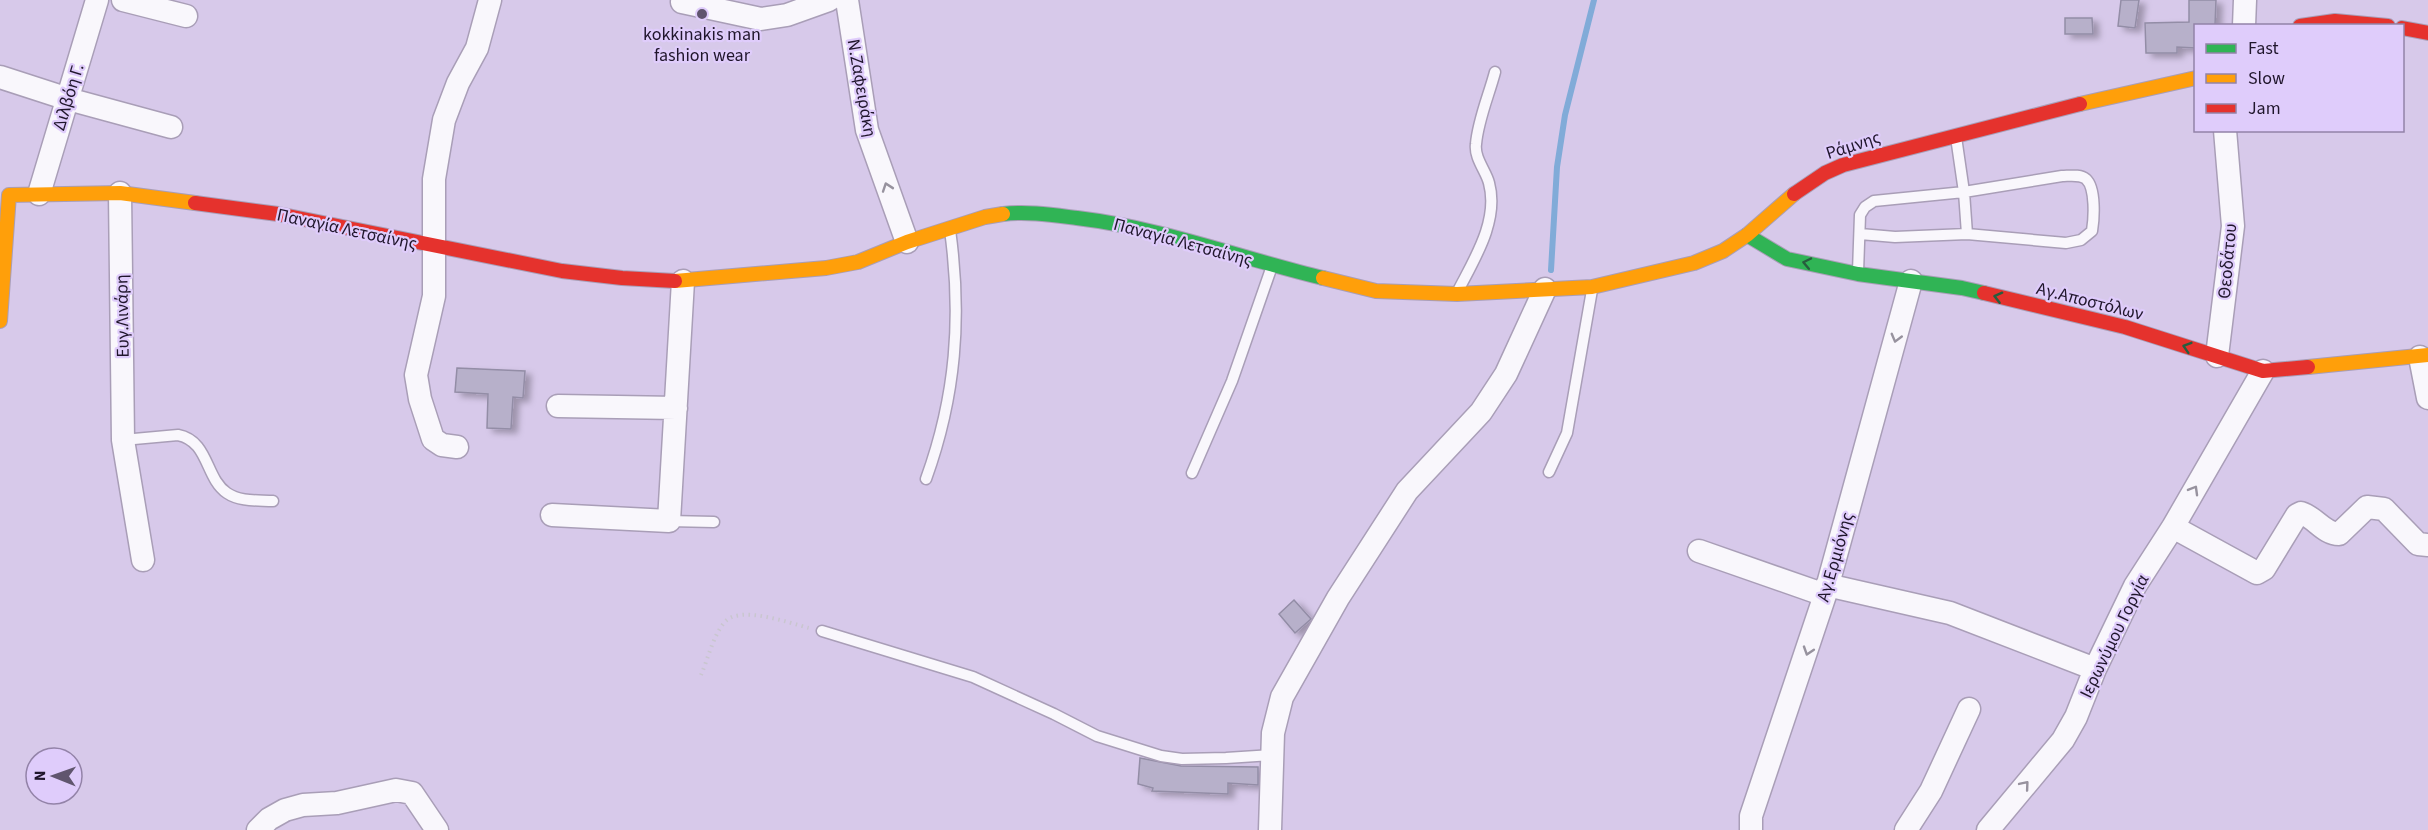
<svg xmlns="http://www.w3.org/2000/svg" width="2428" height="830" viewBox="0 0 2428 830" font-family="'Source Sans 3',sans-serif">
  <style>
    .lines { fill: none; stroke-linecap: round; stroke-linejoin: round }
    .stream { stroke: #81abd8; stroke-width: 6 }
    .building { fill: #b7b0ca; stroke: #938da6; stroke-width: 1.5; filter: url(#shadow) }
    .lane-casing { stroke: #a99eb7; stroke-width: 13 }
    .street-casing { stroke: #a99eb7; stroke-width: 25 }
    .fast-casing { stroke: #a99eb7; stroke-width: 16 }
    .slow-casing { stroke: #a99eb7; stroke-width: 16 }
    .jam-casing { stroke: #a99eb7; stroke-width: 16 }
    .path { stroke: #c9c6cf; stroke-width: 4; stroke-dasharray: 1.5 4.5; stroke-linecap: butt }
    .lane { stroke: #f9f7fc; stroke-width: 10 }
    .street { stroke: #f9f7fc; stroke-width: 22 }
    .fast { stroke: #30b455; stroke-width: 14 }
    .slow { stroke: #ff9f0a; stroke-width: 14 }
    .jam { stroke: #e5322d; stroke-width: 14 }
    .oneway { stroke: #97929e }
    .oneway2 { stroke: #275d3e }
    .poi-dot { fill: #60556e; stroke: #dfccfb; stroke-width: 2 }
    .labels { text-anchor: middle; stroke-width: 4.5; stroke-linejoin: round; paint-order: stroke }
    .poi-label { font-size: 18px; fill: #20162c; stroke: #dfccfb }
    .street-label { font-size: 18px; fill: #20162c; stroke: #dfccfb }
  </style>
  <defs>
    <filter id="shadow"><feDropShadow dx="6" dy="4" stdDeviation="3" flood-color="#0004"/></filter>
  </defs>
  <rect width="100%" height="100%" fill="#d7c9ea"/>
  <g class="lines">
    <!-- stream -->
    <path class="stream" d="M 1551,270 L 1557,167 L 1565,115 L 1594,0"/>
  </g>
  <!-- building -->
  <path class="building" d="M 2121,0 L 2139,0 L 2135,28 L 2118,26 Z
    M 2189,0 L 2216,0 L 2215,25 L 2196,25 L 2196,48 L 2177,47 L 2177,53 L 2146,53 L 2145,23 L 2189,22 Z
    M 2065,18 L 2092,18 L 2093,34 L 2065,34 Z
    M 457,368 L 525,371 L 523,398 L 513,397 L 511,429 L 487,428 L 488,394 L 455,392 Z
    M 1294,600 L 1311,619 L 1295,633 L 1279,614 Z
    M 1140,758 L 1181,766 L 1258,767 L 1258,785 L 1228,783 L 1228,794 L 1152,791 L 1153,788 L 1138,784 Z"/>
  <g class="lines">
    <!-- lane casing -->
    <g class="lane-casing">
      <path id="lane" d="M 1956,137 L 1964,192 L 1967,234
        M 1858,272 L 1860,215 L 1865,207 L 1874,201 L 1964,192 L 2062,176 C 2069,176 2080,174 2086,179 C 2096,188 2094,219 2092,231 L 2081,240 L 2066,243 L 1967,234 L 1895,237 L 1860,234
        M 1459,289 C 1475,258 1499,220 1489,183 C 1486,171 1474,158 1476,144 C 1478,120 1489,95 1495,72
        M 123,440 L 178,435 C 209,441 205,478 227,493 C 240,502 259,500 273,501
        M 1549,472 L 1567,433 L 1592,290
        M 1192,473 L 1232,381 L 1271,269
        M 926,479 C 956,396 962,317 950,230
        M 669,521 L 714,522
        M 822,631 L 973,677 L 1054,714 L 1097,736 L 1161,756 L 1182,759 L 1226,758 L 1273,755"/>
    </g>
    <!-- street casing -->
    <g class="street-casing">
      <path id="street" d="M 123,0 L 186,16
        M 847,0 L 867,130 L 907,242
        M 682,2 L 761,19 L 787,15 L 829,0
        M 2244,26 L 2245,0
        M 0,77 L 68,99 L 171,127
        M 120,193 L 123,440 L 143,560
        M 39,194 L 97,0
        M 2217,356 L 2233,226 L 2225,130
        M 2420,357 L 2428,398
        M 558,406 L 676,408
        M 457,447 L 442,445 L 433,439 L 420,399 L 416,375 L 434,296 L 434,179 L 444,120 L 458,83 L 477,48 L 490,0
        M 552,515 L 669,521 L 683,281
        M 2173,527 L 2257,573 L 2264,569 L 2297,515 L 2301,513 C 2315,517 2324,534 2339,534 L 2367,507 L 2384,509 L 2418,544 L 2428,545
        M 1699,551 L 1825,595
        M 1827,585 L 1950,613 L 2095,669
        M 258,830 L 269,819 L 285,810 L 303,805 L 337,803 L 396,790 L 412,793 L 437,830
        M 1270,830 L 1273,733 L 1282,697 L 1338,598 L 1407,491 L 1481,412 L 1506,374 L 1545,289
        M 1751,830 L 1751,816 L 1825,595 L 1911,281
        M 1906,830 L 1931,791 L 1969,709
        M 1988,830 L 2063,740 L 2076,717 L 2095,669 L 2135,586 L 2173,527 L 2263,371"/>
    </g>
    <!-- fast casing -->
    <g class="fast-casing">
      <path id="fast" d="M 1003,214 C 1027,211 1053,215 1077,218 C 1161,228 1240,258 1323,278
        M 1747,235 L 1787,259 L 1858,274 L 1962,288 L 1984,293"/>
    </g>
    <!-- slow casing -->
    <g class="slow-casing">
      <path id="slow" d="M 2080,104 L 2196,78
        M 1323,278 L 1376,291 L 1457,294 L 1592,287 L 1694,263 L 1723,251 L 1747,235 L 1794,194
        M 675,281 L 826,268 L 858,262 L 907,242 L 985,217 L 1003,214
        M 0,321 L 9,195 L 120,193 L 195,203
        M 2308,367 L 2428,355"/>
    </g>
    <!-- jam casing -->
    <g class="jam-casing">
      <path id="jam" d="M 2300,26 L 2335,21 L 2388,26
        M 2402,28 L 2428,33
        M 1794,194 L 1825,173 L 1843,165 L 2080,104
        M 195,203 L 278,214 L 562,271 L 622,278 L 675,281
        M 1984,293 L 2125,327 L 2263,371 L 2308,367"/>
    </g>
    <!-- path -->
    <path class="path" d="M 701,675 C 708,659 713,636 724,623 C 738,604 789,623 809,628"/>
    <!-- lane -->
    <use href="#lane" class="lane"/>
    <!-- street -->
    <use href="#street" class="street"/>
    <!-- fast -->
    <use href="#fast" class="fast"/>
    <!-- slow -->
    <use href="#slow" class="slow"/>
    <!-- jam -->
    <use href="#jam" class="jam"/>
  </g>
  <!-- one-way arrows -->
  <defs><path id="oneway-chevron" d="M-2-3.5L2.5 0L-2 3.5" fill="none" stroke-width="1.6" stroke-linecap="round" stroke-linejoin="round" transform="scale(1.5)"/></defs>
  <g class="oneway">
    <use href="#oneway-chevron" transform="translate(887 187) rotate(-109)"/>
    <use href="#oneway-chevron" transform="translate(1896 338) rotate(105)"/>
    <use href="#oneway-chevron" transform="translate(2194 490) rotate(-60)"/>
    <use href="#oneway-chevron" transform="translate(1808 651) rotate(108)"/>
    <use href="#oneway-chevron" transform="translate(2025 785) rotate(-50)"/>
  </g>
  <g class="oneway2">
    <use href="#oneway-chevron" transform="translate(1807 263) rotate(-168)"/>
    <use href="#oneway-chevron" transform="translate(1998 297) rotate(-166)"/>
    <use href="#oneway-chevron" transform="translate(2187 347) rotate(-163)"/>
  </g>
  <!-- markers -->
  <circle class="poi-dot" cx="702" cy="14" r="6"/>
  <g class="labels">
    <!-- poi labels -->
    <g class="poi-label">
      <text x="702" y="40">kokkinakis man<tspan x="702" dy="21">fashion wear</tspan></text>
    </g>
    <!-- street labels -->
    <g class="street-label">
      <text transform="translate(862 88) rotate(80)" y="6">Ν.Ζαφειράκη</text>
      <text transform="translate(68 97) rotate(-73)" y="6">Διλβόη Γ.</text>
      <text transform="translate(1853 145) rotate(-18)" y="6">Ράμνης</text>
      <text transform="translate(347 229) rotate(12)" y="6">Παναγία Λετσαίνης</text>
      <text transform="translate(1183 242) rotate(15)" y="6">Παναγία Λετσαίνης</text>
      <text transform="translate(2227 261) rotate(-85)" y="6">Θεοδάτου</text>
      <text transform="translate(2090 301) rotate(14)" y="6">Αγ.Αποστόλων</text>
      <text transform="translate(122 316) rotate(-91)" y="6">Ευγ.Λινάρη</text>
      <text transform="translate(1835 557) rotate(-74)" y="6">Αγ.Ερμιόνης</text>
      <text transform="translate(2114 636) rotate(-64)" y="6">Ιερωνύμου Γοργία</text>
    </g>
  </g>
  <!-- legend -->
  <rect x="2194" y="24" width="210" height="108" fill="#dfccfb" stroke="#9383a8" stroke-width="1.5"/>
  <rect x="2206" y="44" width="30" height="9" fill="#30b455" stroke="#9383a8" stroke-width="1.5"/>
  <text x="2248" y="54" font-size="18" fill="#20162c">Fast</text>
  <rect x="2206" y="74" width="30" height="9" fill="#ff9f0a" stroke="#9383a8" stroke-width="1.5"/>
  <text x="2248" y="84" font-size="18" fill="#20162c">Slow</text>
  <rect x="2206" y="104" width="30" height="9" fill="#e5322d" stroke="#9383a8" stroke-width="1.5"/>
  <text x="2248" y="114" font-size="18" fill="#20162c">Jam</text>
  <!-- north arrow -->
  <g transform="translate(54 776) rotate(271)"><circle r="28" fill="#dfccfb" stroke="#9383a8" stroke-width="1.5"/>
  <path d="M0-4.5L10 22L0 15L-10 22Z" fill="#60556e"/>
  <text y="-9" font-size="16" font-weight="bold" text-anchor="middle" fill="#20162c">N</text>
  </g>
</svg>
